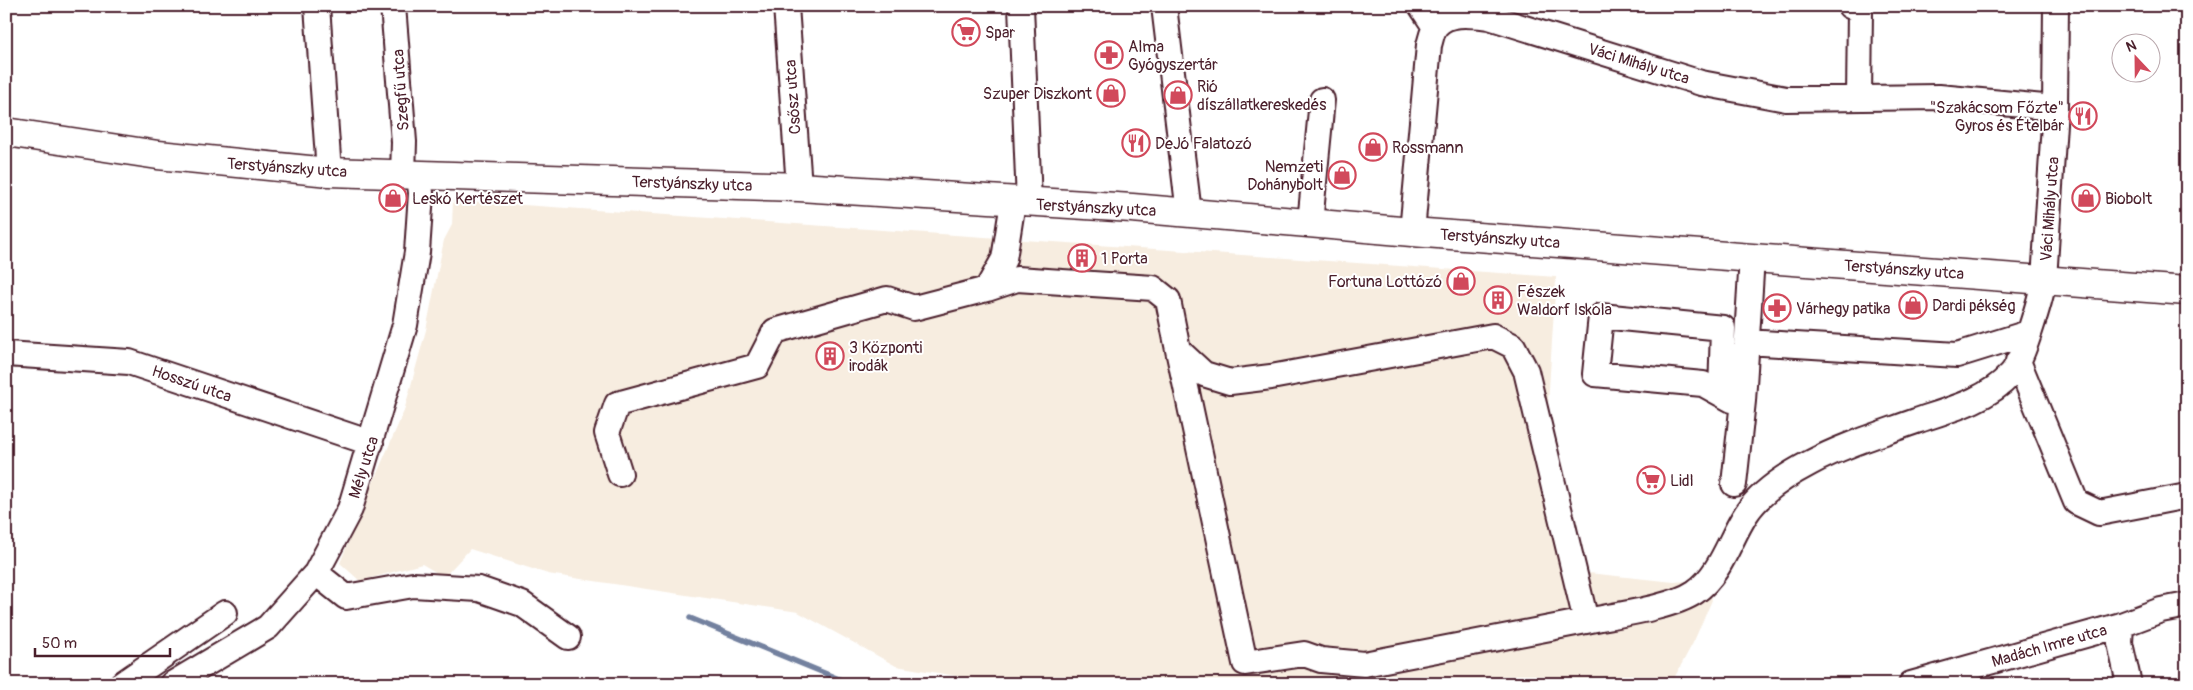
<svg xmlns="http://www.w3.org/2000/svg" width="2193" height="690" viewBox="0 0 2193 690" font-family="Pangolin,sans-serif">
  <style>
    .built { fill: #f7ede0 }
    .lines { fill: none; stroke-linecap: round; stroke-linejoin: round }
    .stream { stroke: #73819f; stroke-width: 5.5 }
    .minor-casing { stroke: #4a1f2b; stroke-width: 28 }
    .major-casing { stroke: #4a1f2b; stroke-width: 31 }
    .minor { stroke: #fff; stroke-width: 24 }
    .major { stroke: #fff; stroke-width: 28 }
    .labels { text-anchor: middle; stroke-width: 4; stroke-linejoin: round; paint-order: stroke }
    .poi-label { font-size: 16px; fill: #4a1f2b; stroke: #fff; text-anchor: start }
    .street-label { font-size: 16px; fill: #4a1f2b; stroke: #fff }
  </style>
  <rect width="100%" height="100%" fill="#fff"/>
  <filter id="ink" filterUnits="userSpaceOnUse"><feTurbulence type="fractalNoise" baseFrequency=".02" numOctaves="2"/><feDisplacementMap in="SourceGraphic" scale="10" xChannelSelector="R" yChannelSelector="G"/><feConvolveMatrix kernelMatrix="1 2 1 2 8 2 1 2 1" color-interpolation-filters="sRGB"/></filter>
  <g filter="url(#ink)">
    <!-- built -->
    <path class="built" d="M 453,200 L 1556,277 L 1548,405 L 1588,573 L 1674,582 L 1700,580 L 1708,587 L 1712,600 L 1694,641 L 1671,684 L 1005,684 L 896,666 L 798,612 L 548,574 L 470,549 L 444,577 L 422,564 L 360,581 L 340,563 L 365,501 L 404,411 L 426,330 L 444,240 L 452,225 Z"/>
    <g class="lines">
      <!-- stream -->
      <path class="stream" d="M 690,618 L 851,684"/>
      <!-- minor casing -->
      <g class="minor-casing">
        <path id="minor" d="M 317,6 L 329,172
          M 393,6 L 404,142 L 403,174
          M 786,6 L 799,187
          M 1021,6 L 1029,203
          M 1164,6 L 1189,213
          M 1421,6 L 1435,27
          M 1850,6 L 1860,10 L 1859,98
          M 1310,223 L 1322,100
          M 1412,232 L 1429,45 C 1431,39 1432,31 1436,26 C 1448,11 1472,15 1489,17 L 1701,83 L 1786,99 L 1939,97 L 2055,108
          M 987,289 L 1004,259 L 1013,202
          M 1747,342 L 1957,355 L 2028,333
          M 1178,350 L 1245,663 L 1304,654 L 1321,660 L 1364,664 L 1586,621
          M 6,354 L 129,362 L 371,443
          M 2018,361 L 2076,502 L 2099,513 L 2187,496
          M 1721,394 L 1723,328 L 1601,316 L 1595,374 L 1703,384 L 1732,400 L 1743,401 L 1752,257
          M 620,474 L 607,433 L 617,404 L 757,366 L 775,331 L 887,299 L 914,308 L 987,289 L 1017,279 L 1153,288 L 1168,300 L 1178,350 L 1204,374 L 1230,382 L 1271,377 L 1493,336 L 1513,346 L 1526,371 L 1586,621 C 1614,615 1672,608 1695,592 C 1721,574 1729,540 1746,514 C 1761,491 1787,475 1810,463 C 1844,445 1880,434 1916,421 C 1948,410 1986,401 2010,375 C 2022,364 2041,297 2044,280 L 2055,108 L 2056,6
          M 1734,484 L 1743,401
          M 316,573 L 346,597 L 413,585 L 479,589 L 522,604 L 568,637
          M 2121,625 L 2120,643 L 2129,684
          M 122,684 L 225,613
          M 172,684 L 268,627 L 316,573 L 350,509 L 405,325 L 417,252 L 421,193 L 419,175
          M 1911,684 L 2121,625 L 2161,610 L 2187,605"/>
      </g>
      <!-- major casing -->
      <g class="major-casing">
        <path id="major" d="M 6,132 L 158,155 L 329,172 L 799,187 L 1132,208 L 1412,232 L 2187,291"/>
      </g>
      <!-- minor -->
      <use href="#minor" class="minor"/>
      <!-- major -->
      <use href="#major" class="major"/>
    </g>
  </g>
  <!-- icons -->
  <defs>
    <g id="supermarket-ring" transform="scale(1.4375)"><circle r="9.5" fill="#fff" stroke="#d1495b" stroke-width="1.5"/><path d="M-6-5.5h2.5l.6 2H6L4.5 2H-2.5L-4.4-4H-6ZM-1.5 3.2a1.3 1.3 0 1 0 .1 0ZM3 3.2a1.3 1.3 0 1 0 .1 0Z" fill="#d1495b"/></g>
    <g id="pharmacy-ring" transform="scale(1.4375)"><circle r="9.5" fill="#fff" stroke="#d1495b" stroke-width="1.5"/><path d="M-2-6h4v4h4v4h-4v4h-4v-4h-4v-4h4Z" fill="#d1495b"/></g>
    <g id="shop-ring" transform="scale(1.4375)"><circle r="9.5" fill="#fff" stroke="#d1495b" stroke-width="1.5"/><path d="M-5-2.5h2.3a2.7 3.5 0 0 1 5.4 0H5L5.5 6h-11ZM-1.5-2.5h3a1.5 2.3 0 0 0-3 0Z" fill="#d1495b"/></g>
    <g id="restaurant-ring" transform="scale(1.4375)"><circle r="9.5" fill="#fff" stroke="#d1495b" stroke-width="1.5"/><path d="M-5-6h1v4h1v-4h1v4h1v-4h1v5L-1.5 .5V6h-2V.5L-5-1ZM5-6V6H3V1.5H1.5Q1.5-4 5-6Z" fill="#d1495b"/></g>
    <g id="building-ring" transform="scale(1.4375)"><circle r="9.5" fill="#fff" stroke="#d1495b" stroke-width="1.5"/><path d="M-4-6H4V6H1V3H-1V6H-4ZM-2.5-4.3h1.7v1.8h-1.7ZM.8-4.3h1.7v1.8H.8ZM-2.5-1h1.7V.8h-1.7ZM.8-1h1.7V.8H.8Z" fill="#d1495b"/></g>
  </defs>
  <g fill-rule="evenodd">
    <use href="#supermarket-ring" x="966" y="32"/>
    <use href="#pharmacy-ring" x="1109" y="55"/>
    <use href="#shop-ring" x="1111" y="93"/>
    <use href="#shop-ring" x="1178" y="95"/>
    <use href="#restaurant-ring" x="2083" y="116"/>
    <use href="#restaurant-ring" x="1136" y="143"/>
    <use href="#shop-ring" x="1373" y="147"/>
    <use href="#shop-ring" x="1342" y="175"/>
    <use href="#shop-ring" x="393" y="198"/>
    <use href="#shop-ring" x="2086" y="198"/>
    <use href="#building-ring" x="1082" y="258"/>
    <use href="#shop-ring" x="1461" y="281"/>
    <use href="#building-ring" x="1498" y="300"/>
    <use href="#shop-ring" x="1913" y="305"/>
    <use href="#pharmacy-ring" x="1777" y="308"/>
    <use href="#building-ring" x="830" y="356"/>
    <use href="#supermarket-ring" x="1651" y="480"/>
  </g>
  <g class="labels">
    <!-- poi labels -->
    <g class="poi-label">
      <text x="985" y="38">Spar</text>
      <text x="1128" y="52">Alma<tspan x="1128" dy="18">Gyógyszertár</tspan></text>
      <text x="1197" y="92">Rió<tspan x="1197" dy="18">díszállatkereskedés</tspan></text>
      <text x="1092" y="99" text-anchor="end">Szuper Diszkont</text>
      <text x="2064" y="113" text-anchor="end">"Szakácsom Főzte"<tspan x="2064" dy="18">Gyros és Ételbár</tspan></text>
      <text x="1155" y="149">DeJó Falatozó</text>
      <text x="1392" y="153">Rossmann</text>
      <text x="1323" y="172" text-anchor="end">Nemzeti<tspan x="1323" dy="18">Dohánybolt</tspan></text>
      <text x="412" y="204">Leskó Kertészet</text>
      <text x="2105" y="204">Biobolt</text>
      <text x="1101" y="264">1 Porta</text>
      <text x="1442" y="287" text-anchor="end">Fortuna Lottózó</text>
      <text x="1517" y="297">Fészek<tspan x="1517" dy="18">Waldorf Iskola</tspan></text>
      <text x="1932" y="311">Dardi pékség</text>
      <text x="1796" y="314">Várhegy patika</text>
      <text x="849" y="353">3 Központi<tspan x="849" dy="18">irodák</tspan></text>
      <text x="1670" y="486">Lidl</text>
    </g>
    <!-- street labels -->
    <g class="street-label">
      <text transform="translate(1639 63) rotate(17)" y="6">Váci Mihály utca</text>
      <text transform="translate(400 90) rotate(-94)" y="6">Szegfű utca</text>
      <text transform="translate(792 97) rotate(-94)" y="6">Csősz utca</text>
      <text transform="translate(287 167) rotate(4)" y="6">Terstyánszky utca</text>
      <text transform="translate(692 183) rotate(2)" y="6">Terstyánszky utca</text>
      <text transform="translate(1096 207) rotate(3)" y="6">Terstyánszky utca</text>
      <text transform="translate(2049 209) rotate(-86)" y="6">Váci Mihály utca</text>
      <text transform="translate(1500 238) rotate(4)" y="6">Terstyánszky utca</text>
      <text transform="translate(1904 269) rotate(4)" y="6">Terstyánszky utca</text>
      <text transform="translate(192 383) rotate(19)" y="6">Hosszú utca</text>
      <text transform="translate(363 467) rotate(-72)" y="6">Mély utca</text>
      <text transform="translate(2049 645) rotate(-16)" y="6">Madách Imre utca</text>
    </g>
  </g>
  <!-- margin -->
  <rect width="2193" height="690" fill="none" stroke="#fff" stroke-width="25"/>
  <rect x="12" y="12" width="2168" height="665" fill="none" stroke="#4a1f2b" stroke-width="2" filter="url(#ink)"/>
  <!-- north arrow -->
  <g transform="translate(2136 58) rotate(338)"><circle r="24" fill="#ffffff" stroke="#b7a5aa"/>
  <path d="M0-4L9 19L0 12L-9 19Z" fill="#d1495b"/>
  <text y="-8" font-size="14" font-weight="bold" text-anchor="middle" fill="#4a1f2b">N</text>
  </g>
  <!-- scale -->
  <path d="M35 648v8h135v-8" fill="none" stroke="#4a1f2b" stroke-width="2.5"/>
  <text x="42" y="648" font-size="15" fill="#4a1f2b" stroke="#ffffff" stroke-width="4" paint-order="stroke">50 m</text>
</svg>
